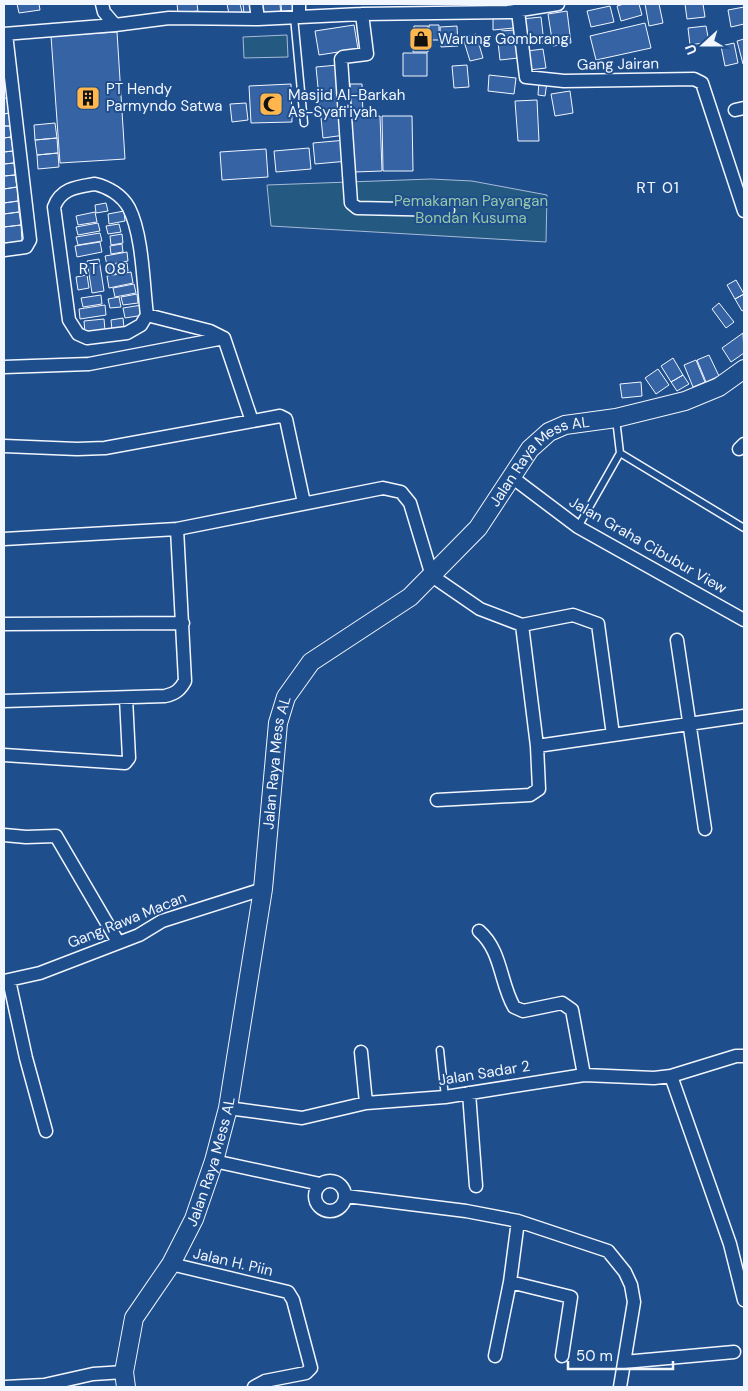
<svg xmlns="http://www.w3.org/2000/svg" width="748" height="1391" viewBox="0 0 748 1391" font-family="'DM Sans',sans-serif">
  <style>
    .green { fill: #245a82; stroke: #a8bbd7 }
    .building { fill: #3563a3; stroke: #f2f6ff }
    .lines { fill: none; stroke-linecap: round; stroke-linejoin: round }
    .lane-casing { stroke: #f2f6ff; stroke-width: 9 }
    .street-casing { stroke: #f2f6ff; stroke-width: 15 }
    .secondary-casing { stroke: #f2f6ff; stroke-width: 20 }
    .lane { stroke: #1f4e8c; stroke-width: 6 }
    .street { stroke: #1f4e8c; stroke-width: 12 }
    .secondary { stroke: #1f4e8c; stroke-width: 18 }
    .labels { text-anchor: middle; stroke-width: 4; stroke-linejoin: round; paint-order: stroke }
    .poi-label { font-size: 15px; fill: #f2f6ff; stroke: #1f4e8c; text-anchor: start }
    .street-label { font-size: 15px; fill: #f2f6ff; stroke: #1f4e8c }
    .park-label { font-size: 15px; fill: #97c8a6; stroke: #1f4e8c }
    .neighbourhood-label { font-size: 16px; letter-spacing: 1px; fill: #f2f6ff; stroke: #1f4e8c }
  </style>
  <rect width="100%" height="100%" fill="#1f4e8c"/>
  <!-- green -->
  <path class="green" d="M 287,35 L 288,57 L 244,58 L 243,37 Z
    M 431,179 L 472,181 L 547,195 L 546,242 L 271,226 L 267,185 Z"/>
  <!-- building -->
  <path class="building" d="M 17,4 L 39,4 L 40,10 L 19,13 Z
    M 177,4 L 197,4 L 198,11 L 178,13 Z
    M 227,4 L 240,4 L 242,12 L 229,14 Z
    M 243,4 L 255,4 L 256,13 L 244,14 Z
    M 260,4 L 280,4 L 281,16 L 261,17 Z
    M 281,4 L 297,4 L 298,13 L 282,15 Z
    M 624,4 L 639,4 L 642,15 L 621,21 L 617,6 Z
    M 645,4 L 659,4 L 663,23 L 649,26 Z
    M 685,4 L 703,4 L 705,17 L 687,19 Z
    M 610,6 L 614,22 L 591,27 L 587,11 Z
    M 744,7 L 744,24 L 731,27 L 728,10 Z
    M 567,11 L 571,43 L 553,46 L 548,14 Z
    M 513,17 L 514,28 L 493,30 L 493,18 Z
    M 541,17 L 544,43 L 525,46 L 522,19 Z
    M 645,23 L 651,48 L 596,60 L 590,36 Z
    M 354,25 L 358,49 L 319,55 L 315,31 Z
    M 429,25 L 439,25 L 439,40 L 429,40 Z
    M 414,26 L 428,26 L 428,52 L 413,52 Z
    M 457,26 L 458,46 L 441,47 L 440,27 Z
    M 706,26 L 709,42 L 690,45 L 688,28 Z
    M 515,30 L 516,39 L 502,41 L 501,31 Z
    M 117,32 L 125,159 L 60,163 L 51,36 Z
    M 476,34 L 483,58 L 470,61 L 463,38 Z
    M 744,39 L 744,63 L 743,64 L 737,41 Z
    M 515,40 L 518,58 L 500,60 L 498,42 Z
    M 734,43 L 738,63 L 725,66 L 721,46 Z
    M 543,49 L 546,68 L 529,70 L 527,51 Z
    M 403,53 L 427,53 L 427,76 L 403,76 Z
    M 338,65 L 345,135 L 323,138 L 316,67 Z
    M 467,65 L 469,87 L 454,88 L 452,66 Z
    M 489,75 L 516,78 L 514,94 L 488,91 Z
    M 539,81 L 547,82 L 545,96 L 538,95 Z
    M 291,84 L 292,122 L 251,123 L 249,86 Z
    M 350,84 L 362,84 L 363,117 L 380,116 L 382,171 L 354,172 Z
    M 570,91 L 573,113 L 555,116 L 551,94 Z
    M 4,98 L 7,98 L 9,113 L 4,114 Z
    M 537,100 L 539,141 L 518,141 L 515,101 Z
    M 246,103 L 248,120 L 232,122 L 230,104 Z
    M 9,113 L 10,126 L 4,126 L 4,114 Z
    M 382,116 L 412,116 L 413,171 L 383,171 Z
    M 55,123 L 57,138 L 35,140 L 34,125 Z
    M 4,126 L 10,126 L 11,137 L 4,138 Z
    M 11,137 L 13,151 L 4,152 L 4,138 Z
    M 57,138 L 58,153 L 37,155 L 35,140 Z
    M 346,140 L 348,161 L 315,164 L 313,143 Z
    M 309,148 L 311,169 L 276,172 L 274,151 Z
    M 266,149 L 268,177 L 222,180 L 220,152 Z
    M 13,151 L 14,163 L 4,164 L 4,152 Z
    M 58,153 L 59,167 L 38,169 L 37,155 Z
    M 14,163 L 15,175 L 4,176 L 4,164 Z
    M 15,175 L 17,187 L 4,189 L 4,176 Z
    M 17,187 L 18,201 L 4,203 L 4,189 Z
    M 18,201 L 19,212 L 4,214 L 4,203 Z
    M 106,203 L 108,211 L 96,213 L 95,205 Z
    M 124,211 L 125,221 L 109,224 L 108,214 Z
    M 19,212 L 21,225 L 4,227 L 4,214 Z
    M 95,212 L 97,222 L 78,225 L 76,216 Z
    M 98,223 L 100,231 L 78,235 L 76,227 Z
    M 119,224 L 121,232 L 108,234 L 106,226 Z
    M 21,225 L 22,242 L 4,245 L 4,227 Z
    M 100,233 L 102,241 L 78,245 L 76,237 Z
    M 122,234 L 123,243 L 111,245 L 110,236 Z
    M 100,242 L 102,252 L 77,257 L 75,246 Z
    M 122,244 L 123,252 L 111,254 L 110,246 Z
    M 127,252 L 128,261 L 107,265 L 105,256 Z
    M 99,259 L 104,291 L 92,293 L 87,261 Z
    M 127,263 L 128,271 L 110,275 L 108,266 Z
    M 131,272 L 133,283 L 109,288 L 107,276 Z
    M 87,275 L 89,288 L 78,290 L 76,277 Z
    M 736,280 L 744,294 L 735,299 L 727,285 Z
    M 134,284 L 136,293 L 115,297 L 113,288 Z
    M 137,294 L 138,303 L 123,305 L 121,297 Z
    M 744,294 L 744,310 L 742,311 L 735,299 Z
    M 101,295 L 102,304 L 83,307 L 81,298 Z
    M 119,297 L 121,307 L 110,308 L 108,299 Z
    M 719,303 L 734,322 L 726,328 L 712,309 Z
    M 105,305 L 106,315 L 80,319 L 79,309 Z
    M 142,305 L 144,315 L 125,318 L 123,308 Z
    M 123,318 L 124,328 L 112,330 L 111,320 Z
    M 104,319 L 105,330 L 85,333 L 84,321 Z
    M 743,333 L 744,353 L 731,362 L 722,348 Z
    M 709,355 L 719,376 L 706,382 L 697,360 Z
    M 673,358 L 683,375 L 671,382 L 661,366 Z
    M 696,360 L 705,382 L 693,387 L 684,365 Z
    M 658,369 L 669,385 L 656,394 L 645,378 Z
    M 683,375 L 689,384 L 677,391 L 671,382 Z
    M 641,382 L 642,396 L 622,398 L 620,384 Z"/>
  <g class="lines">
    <!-- lane casing -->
    <g class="lane-casing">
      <path id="lane" d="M 294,17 L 304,123
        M 620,453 L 744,528
        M 578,527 L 620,453 L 616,419
        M 440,1050 L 445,1097"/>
    </g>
    <!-- street casing -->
    <g class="street-casing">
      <path id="street" d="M 102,4 L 104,12 L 115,25
        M 256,4 L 258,19
        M 299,4 L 299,17
        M 518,11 L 526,77 L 564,81 L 694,79 L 702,83 L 744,211
        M 362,14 L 367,54 L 343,57 L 341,59 L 351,203 L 357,208 L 448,210
        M 4,34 L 115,25 L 169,18 L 258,19 L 362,14 L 508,12 L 558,4
        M 735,110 L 744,108
        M 95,184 C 108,187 122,195 129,208 C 143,236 143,284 147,315 L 141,325 L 127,333 L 87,338 L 78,334 L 69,320 L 54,207 C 61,188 77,187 95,184 Z
        M 4,250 L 26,247 L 30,240 L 6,34
        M 147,315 L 210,331 L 224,338 L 252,421
        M 4,367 L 89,364 L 224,338
        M 4,446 L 77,449 L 105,448 L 280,416 L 286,419 L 304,503
        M 739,449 L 744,444
        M 513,478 L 578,527 L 744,620
        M 4,539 L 177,529 L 383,488 L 401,492 L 410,503 L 432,576 L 480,609 L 522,625 L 573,615 L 598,624 L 613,735 L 744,716
        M 4,624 L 183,623
        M 677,640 L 705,829
        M 4,701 L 165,696 C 175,694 180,690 185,681 L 177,529
        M 537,746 L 613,735
        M 4,755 L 125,763 L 129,758 L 126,698
        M 437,800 L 530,795 L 539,789 L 537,746 L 522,625
        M 4,835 L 26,837 L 56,836 L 118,942
        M 479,931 C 502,951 500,983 514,1007 L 523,1011 L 562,1003 L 572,1010 L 584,1075
        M 9,980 L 26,1058 L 46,1131
        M 4,981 L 40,973 L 139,935 L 162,921 L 263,889
        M 361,1052 L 366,1103
        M 671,1076 L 730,1244 L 744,1300
        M 469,1093 L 476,1186
        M 228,1108 L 302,1118 L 366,1103 L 445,1097 L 584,1075 L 654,1078 L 671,1076 L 736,1056 L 744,1056
        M 214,1161 L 320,1184
        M315 1196a15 15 0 1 1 30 0a15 15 0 1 1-30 0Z
        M 346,1196 L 466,1211 L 518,1221 L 608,1251 L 625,1272 L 631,1285 L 634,1302 L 620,1387
        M 171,1264 L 288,1292 L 293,1300 L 311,1368 L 306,1373 L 265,1381 L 254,1387
        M 510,1282 L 571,1297 L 562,1356
        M 495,1356 L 510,1282 L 518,1221
        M 624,1362 L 734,1352
        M 5,1387 L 44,1385 L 93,1374 L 124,1372"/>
    </g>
    <!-- secondary casing -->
    <g class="secondary-casing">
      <g id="secondary">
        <path id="s1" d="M 126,1387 L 124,1372 L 134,1318 L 171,1264 L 194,1219 L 214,1161 L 228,1108 L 263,889 L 278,723 L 286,697 L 311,662 L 410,597 L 478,528 L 530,449 L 549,432 L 565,425 L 616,418 L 685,401 L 719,387 L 744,369"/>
      </g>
    </g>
    <!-- lane -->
    <use href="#lane" class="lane"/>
    <!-- street -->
    <use href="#street" class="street"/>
    <!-- secondary -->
    <use href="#secondary" class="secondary"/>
  </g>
  <!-- icons -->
  <defs>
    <g id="shop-square" transform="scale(1.25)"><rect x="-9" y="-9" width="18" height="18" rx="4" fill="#ffb74d" stroke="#1f4e8c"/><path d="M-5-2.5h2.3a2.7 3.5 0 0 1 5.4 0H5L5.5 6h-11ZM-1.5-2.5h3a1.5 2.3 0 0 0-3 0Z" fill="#111"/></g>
    <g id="building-square" transform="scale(1.25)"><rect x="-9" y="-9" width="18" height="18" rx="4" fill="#ffb74d" stroke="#1f4e8c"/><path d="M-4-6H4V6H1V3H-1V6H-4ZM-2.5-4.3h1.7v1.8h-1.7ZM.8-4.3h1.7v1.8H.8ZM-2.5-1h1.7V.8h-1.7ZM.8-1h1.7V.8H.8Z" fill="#111"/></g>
    <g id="mosque-square" transform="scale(1.25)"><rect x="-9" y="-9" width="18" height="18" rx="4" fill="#ffb74d" stroke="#1f4e8c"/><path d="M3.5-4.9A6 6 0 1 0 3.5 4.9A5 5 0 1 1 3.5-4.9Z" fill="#111"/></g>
  </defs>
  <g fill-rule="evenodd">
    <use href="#shop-square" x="421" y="39"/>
    <use href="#building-square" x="88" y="98"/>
    <use href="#mosque-square" x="271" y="104"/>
  </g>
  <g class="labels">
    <!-- poi labels -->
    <g class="poi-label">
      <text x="438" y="44">Warung Gombrang</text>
      <text x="106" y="94">PT Hendy<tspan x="106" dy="17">Parmyndo Satwa</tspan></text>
      <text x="288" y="100">Masjid Al-Barkah<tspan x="288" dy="17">As-Syafi'iyah</tspan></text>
    </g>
    <!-- street labels -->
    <g class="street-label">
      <text transform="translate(618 64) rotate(-1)" y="5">Gang Jairan</text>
      <text dy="5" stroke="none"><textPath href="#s1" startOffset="1071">Jalan Raya Mess AL</textPath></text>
      <text transform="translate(648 545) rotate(30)" y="5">Jalan Graha Cibubur View</text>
      <text dy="5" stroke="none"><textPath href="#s1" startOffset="651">Jalan Raya Mess AL</textPath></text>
      <text transform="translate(127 920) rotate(-22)" y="5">Gang Rawa Macan</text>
      <text transform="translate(484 1073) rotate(-9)" y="5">Jalan Sadar 2</text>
      <text dy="5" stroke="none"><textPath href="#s1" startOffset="246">Jalan Raya Mess AL</textPath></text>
      <text transform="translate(233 1262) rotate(13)" y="5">Jalan H. Piin</text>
    </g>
    <!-- park labels -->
    <g class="park-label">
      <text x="471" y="206">Pemakaman Payangan<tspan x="471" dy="17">Bondan Kusuma</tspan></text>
    </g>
    <!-- neighbourhood labels -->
    <g class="neighbourhood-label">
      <text x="658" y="193">RT 01</text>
      <text x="103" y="274">RT 08</text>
    </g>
  </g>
  <!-- border -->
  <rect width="748" height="1391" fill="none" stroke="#f2f6ff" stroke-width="10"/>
  <!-- north arrow -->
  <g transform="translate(703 45) rotate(249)" stroke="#1f4e8c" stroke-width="4" paint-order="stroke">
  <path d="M0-4L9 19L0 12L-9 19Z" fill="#f2f6ff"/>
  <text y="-8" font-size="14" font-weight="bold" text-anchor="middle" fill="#f2f6ff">U</text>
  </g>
  <!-- scale -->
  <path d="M568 1361v8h105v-8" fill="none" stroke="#f2f6ff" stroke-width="2.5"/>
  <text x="576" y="1361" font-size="15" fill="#f2f6ff" stroke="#1f4e8c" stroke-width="4" paint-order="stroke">50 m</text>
</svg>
